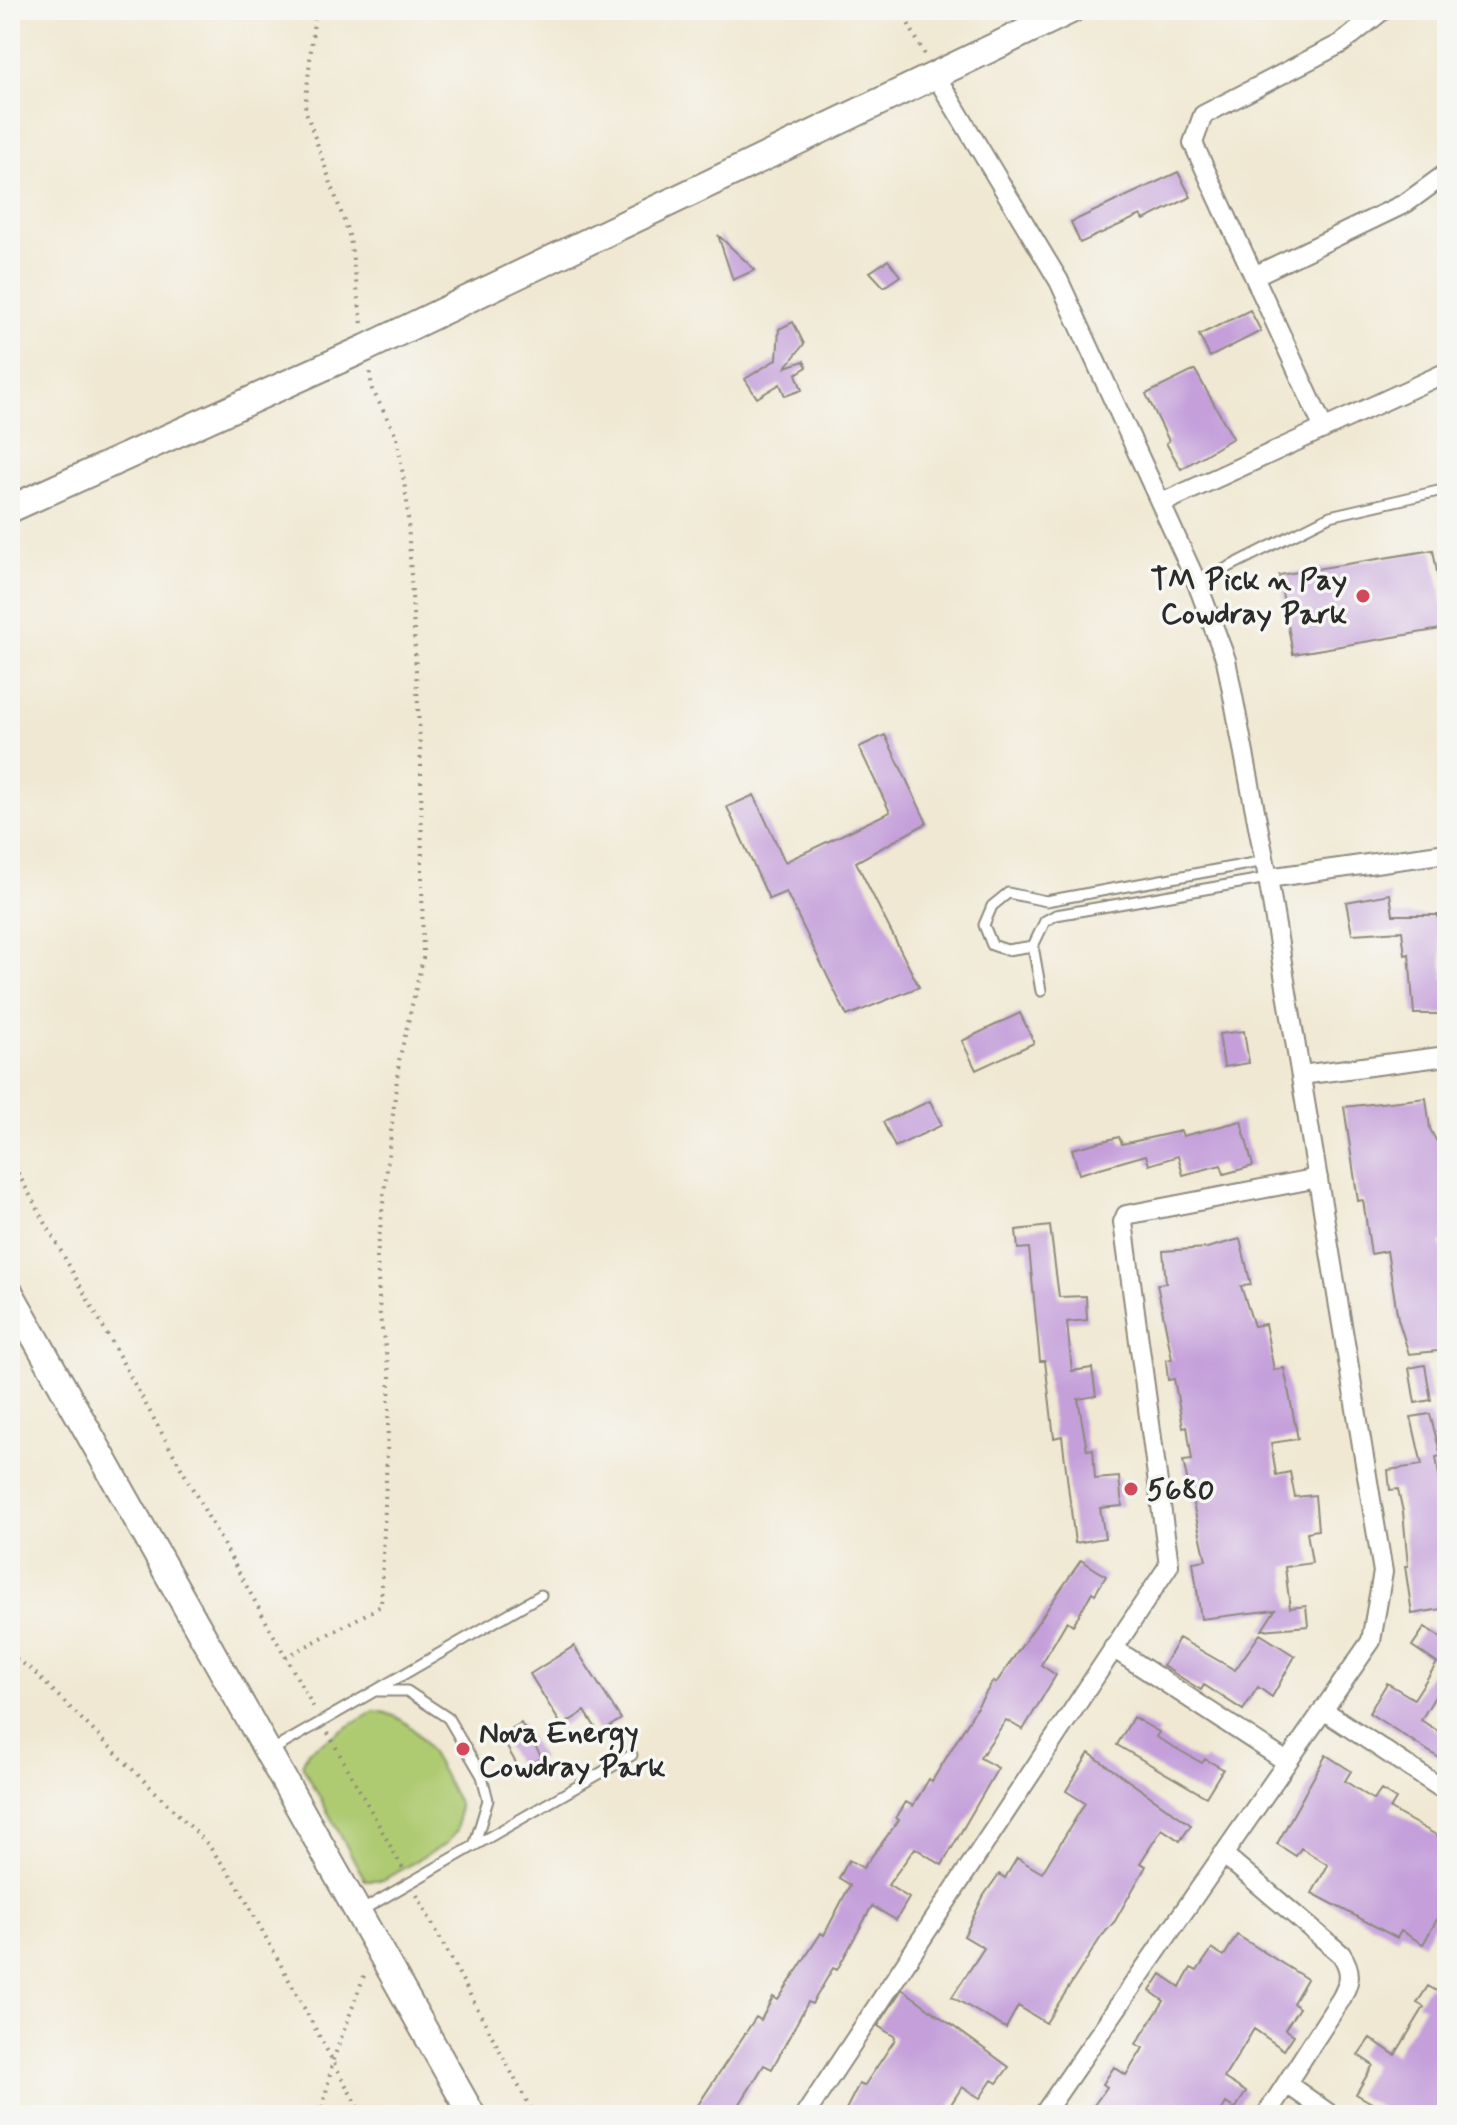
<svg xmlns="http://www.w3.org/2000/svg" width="1457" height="2125" viewBox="0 0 1457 2125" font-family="Mynerve,sans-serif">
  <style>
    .green { fill: #afcb72; stroke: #6d7b4e; stroke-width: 2 }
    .building { fill: #c49fda }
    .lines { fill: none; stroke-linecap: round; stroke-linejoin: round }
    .lane-casing { stroke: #8e8a7e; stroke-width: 13 }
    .street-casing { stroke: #8e8a7e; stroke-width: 22 }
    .secondary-casing { stroke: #8e8a7e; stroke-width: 30 }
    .path { stroke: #8e8a7e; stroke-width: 4; stroke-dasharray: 2 6; stroke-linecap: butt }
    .lane { stroke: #fff; stroke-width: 9 }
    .street { stroke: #fff; stroke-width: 18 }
    .secondary { stroke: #fff; stroke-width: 26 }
    .poi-dot { fill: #d1495b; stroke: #f6f6f2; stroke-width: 3 }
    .labels { text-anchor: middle; stroke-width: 7; stroke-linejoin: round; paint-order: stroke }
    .poi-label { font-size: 30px; font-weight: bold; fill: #2b2b2b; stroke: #f6f6f2; text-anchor: start }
  </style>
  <rect width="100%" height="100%" fill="#f6f6f2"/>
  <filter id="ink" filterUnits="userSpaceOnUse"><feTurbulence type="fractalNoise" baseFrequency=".0125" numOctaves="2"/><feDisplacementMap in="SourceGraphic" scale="16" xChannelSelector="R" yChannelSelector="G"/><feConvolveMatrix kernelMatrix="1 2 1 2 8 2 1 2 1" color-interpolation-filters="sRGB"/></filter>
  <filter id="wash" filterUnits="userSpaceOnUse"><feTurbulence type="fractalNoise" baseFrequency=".006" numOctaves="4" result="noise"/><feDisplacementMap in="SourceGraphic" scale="32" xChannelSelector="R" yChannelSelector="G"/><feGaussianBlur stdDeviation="1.8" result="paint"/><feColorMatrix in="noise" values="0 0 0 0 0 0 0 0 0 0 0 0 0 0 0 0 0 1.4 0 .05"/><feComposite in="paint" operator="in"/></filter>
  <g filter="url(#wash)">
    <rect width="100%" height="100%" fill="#f0e8d2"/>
    <!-- green -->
    <path class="green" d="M 374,1711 C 421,1714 438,1769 459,1804 L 457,1830 L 447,1843 L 383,1880 L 365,1880 L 302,1765 L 308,1751 Z"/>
    <g id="blocks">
      <!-- building -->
      <path class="building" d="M 1178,172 L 1191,197 L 1144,220 L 1141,215 L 1080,243 L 1071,222 Z
        M 718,235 L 755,270 L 733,280 Z
        M 888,260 L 900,276 L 884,287 L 870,272 Z
        M 1250,310 L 1261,331 L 1210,357 L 1199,335 Z
        M 793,322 L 804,344 L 786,367 L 804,361 L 807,367 L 796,374 L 802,390 L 785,396 L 780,384 L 757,398 L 745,379 L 777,359 L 779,329 Z
        M 1195,370 L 1233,438 L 1181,469 L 1166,443 L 1169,441 L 1146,394 Z
        M 1433,550 L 1447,628 L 1293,654 L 1279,575 Z
        M 885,735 L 927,823 L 856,862 L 919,987 L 847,1016 L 786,892 L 769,899 L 727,807 L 754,795 L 785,862 L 890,812 L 859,747 Z
        M 1390,894 L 1393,915 L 1438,915 L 1444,979 L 1447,979 L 1447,1014 L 1414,1014 L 1409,954 L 1405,955 L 1402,931 L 1352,934 L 1346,902 Z
        M 1020,1013 L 1034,1043 L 976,1070 L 962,1041 Z
        M 1244,1031 L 1249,1063 L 1224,1067 L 1219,1034 Z
        M 1426,1098 L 1430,1129 L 1441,1150 L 1447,1149 L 1447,1242 L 1440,1243 L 1447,1265 L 1447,1350 L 1409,1354 L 1398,1319 L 1387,1251 L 1371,1254 L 1363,1200 L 1358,1201 L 1344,1107 Z
        M 930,1101 L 942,1125 L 895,1147 L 883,1122 Z
        M 1241,1121 L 1253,1166 L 1224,1174 L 1221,1165 L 1183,1175 L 1178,1156 L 1149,1165 L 1146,1155 L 1079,1174 L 1072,1149 L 1119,1137 L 1122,1144 L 1181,1131 L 1183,1136 Z
        M 1050,1226 L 1059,1297 L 1086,1296 L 1087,1320 L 1067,1322 L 1072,1371 L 1092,1368 L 1096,1396 L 1078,1399 L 1087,1450 L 1093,1449 L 1095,1479 L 1119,1477 L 1122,1506 L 1100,1508 L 1105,1538 L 1075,1543 L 1062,1436 L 1054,1438 L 1045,1361 L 1040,1361 L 1029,1248 L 1018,1249 L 1016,1230 Z
        M 1240,1239 L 1251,1285 L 1241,1286 L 1254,1326 L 1265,1324 L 1274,1370 L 1284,1368 L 1298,1439 L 1271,1443 L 1276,1475 L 1290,1472 L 1295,1497 L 1315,1495 L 1318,1530 L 1307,1532 L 1312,1563 L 1285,1567 L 1290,1608 L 1306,1606 L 1308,1626 L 1262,1630 L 1275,1610 L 1201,1619 L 1193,1562 L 1206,1560 L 1183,1461 L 1192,1460 L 1187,1426 L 1183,1427 L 1174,1379 L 1168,1380 L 1166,1360 L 1172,1359 L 1157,1284 L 1166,1283 L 1163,1251 L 1207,1248 Z
        M 1425,1365 L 1431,1400 L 1415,1403 L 1409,1368 Z
        M 1430,1414 L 1441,1456 L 1436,1457 L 1447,1523 L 1447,1608 L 1412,1614 L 1405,1566 L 1408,1566 L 1403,1512 L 1398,1489 L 1390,1490 L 1388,1470 L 1422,1465 L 1411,1417 Z
        M 1081,1560 L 1106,1576 L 1095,1594 L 1092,1592 L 1073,1625 L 1067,1621 L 1041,1665 L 1056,1675 L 1023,1730 L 1006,1720 L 980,1758 L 998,1768 L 942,1865 L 915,1848 L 888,1885 L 909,1898 L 896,1920 L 872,1906 L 837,1970 L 833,1968 L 812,2004 L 808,2002 L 772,2069 L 764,2065 L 733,2115 L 709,2115 L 696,2108 L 756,2017 L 761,2020 L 773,1997 L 778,2000 L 821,1933 L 824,1935 L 850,1885 L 839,1878 L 849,1860 L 863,1868 L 899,1820 L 896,1818 L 906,1802 L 913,1806 L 929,1779 L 932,1781 L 993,1681 L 996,1683 Z
        M 1425,1627 L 1447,1642 L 1447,1686 L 1441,1695 L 1437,1693 L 1421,1720 L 1447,1737 L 1447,1763 L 1369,1713 L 1387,1683 L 1414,1699 L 1437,1663 L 1412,1646 Z
        M 1260,1634 L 1295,1656 L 1272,1697 L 1258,1687 L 1243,1710 L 1204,1685 L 1201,1690 L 1163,1666 L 1179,1638 L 1235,1670 Z
        M 574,1646 L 621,1719 L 599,1733 L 585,1711 L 562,1726 L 530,1674 Z
        M 1133,1717 L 1159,1732 L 1156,1737 L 1202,1763 L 1205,1759 L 1223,1769 L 1206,1797 L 1117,1745 Z
        M 521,1723 L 542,1758 L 520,1770 L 500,1735 Z
        M 1089,1753 L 1191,1825 L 1180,1841 L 1162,1829 L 1140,1863 L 1146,1866 L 1115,1921 L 1101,1937 L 1046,2023 L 1018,2006 L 1006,2028 L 952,1997 L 984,1948 L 964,1936 L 984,1895 L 999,1874 L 1005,1878 L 1017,1858 L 1042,1873 L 1085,1803 L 1066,1791 Z
        M 1326,1755 L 1351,1771 L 1345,1781 L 1374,1800 L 1381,1790 L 1396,1799 L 1390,1809 L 1447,1841 L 1447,1902 L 1423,1944 L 1401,1931 L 1397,1938 L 1312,1893 L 1328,1865 L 1301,1848 L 1296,1856 L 1277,1844 Z
        M 1237,1935 L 1307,1979 L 1293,2003 L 1299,2008 L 1285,2029 L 1294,2035 L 1284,2050 L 1254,2029 L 1224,2078 L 1246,2092 L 1235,2109 L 1226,2103 L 1219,2115 L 1087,2115 L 1107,2087 L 1103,2084 L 1114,2067 L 1126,2075 L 1143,2048 L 1136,2044 L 1164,2001 L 1150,1991 L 1161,1974 L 1180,1987 L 1191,1968 L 1197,1971 L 1212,1949 L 1224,1956 Z
        M 1428,1986 L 1447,1997 L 1447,2115 L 1393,2115 L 1356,2094 L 1373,2065 L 1358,2055 L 1370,2038 L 1395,2055 L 1424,2007 L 1417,2003 Z
        M 902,1989 L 1009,2067 L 997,2083 L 992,2080 L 980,2098 L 962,2087 L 944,2115 L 843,2115 L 859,2084 L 864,2086 L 894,2041 L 895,2037 L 878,2026 Z"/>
    </g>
  </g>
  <g filter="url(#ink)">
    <use href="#blocks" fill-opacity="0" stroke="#8e8a7e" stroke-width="2"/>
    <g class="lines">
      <!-- lane casing -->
      <g class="lane-casing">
        <path id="lane" d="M 1197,583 L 1330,516 L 1447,489
          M 1265,861 L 1046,901 L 1008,893 L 992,906 L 984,925 L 992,945 L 1007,950 L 1033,946 L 1045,921 L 1056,915 L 1268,878
          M 1033,946 L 1041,991
          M 378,1691 L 407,1691 L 448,1718 L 482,1776 L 488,1800 L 474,1846
          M 269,1752 L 541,1595
          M 359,1912 L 632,1755"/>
      </g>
      <!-- street casing -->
      <g class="street-casing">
        <path id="street" d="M 934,73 L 1059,281 L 1197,583 L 1226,660 L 1268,878 L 1383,1572 L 1371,1641 L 1043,2115
          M 1254,276 L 1406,203 L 1447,173
          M 1324,429 L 1193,143 L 1203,115 L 1342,43 L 1383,10
          M 1162,503 L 1447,372
          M 1268,878 L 1447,853
          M 1301,1075 L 1447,1056
          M 1113,1648 L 1287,1762
          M 1323,1710 L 1447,1792
          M 1223,1854 L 1341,1954 C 1353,1972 1350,1982 1341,1999 L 1266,2115
          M 1287,2084 L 1331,2115
          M 805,2115 L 1169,1565 L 1123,1222 L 1126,1215 L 1318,1178"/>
      </g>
      <!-- secondary casing -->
      <g class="secondary-casing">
        <path id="secondary" d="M 10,509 L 366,348 L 1071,10
          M 10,1293 L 472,2115"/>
      </g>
      <!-- path -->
      <path class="path" d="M 315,10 L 305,109 L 350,238 L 362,324
        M 901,10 L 926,57
        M 10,1159 L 314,1708
        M 10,1654 L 32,1670 L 206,1842 L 237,1884 L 362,2115
        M 286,1657 L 381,1606 L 390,1376 L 380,1317 L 377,1257 L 399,1061 L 423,958 L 422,879 L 421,765 L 407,501 L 397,437 L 372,389 L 370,372
        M 328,1733 L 403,1869
        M 417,1895 L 534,2115
        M 321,2115 L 333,2060 L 365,1973"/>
      <!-- lane -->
      <use href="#lane" class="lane"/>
      <!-- street -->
      <use href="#street" class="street"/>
      <!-- secondary -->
      <use href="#secondary" class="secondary"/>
    </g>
  </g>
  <!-- markers -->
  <g class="poi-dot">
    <circle cx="1363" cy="596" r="8"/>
    <circle cx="1131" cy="1489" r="8"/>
    <circle cx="463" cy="1749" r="8"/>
  </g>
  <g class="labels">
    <!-- poi labels -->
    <g class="poi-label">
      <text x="1347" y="589" text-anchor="end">TM Pick n Pay<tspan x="1347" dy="34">Cowdray Park</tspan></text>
      <text x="1147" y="1499">5680</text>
      <text x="479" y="1742">Nova Energy<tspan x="479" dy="34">Cowdray Park</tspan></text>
    </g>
  </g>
  <!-- margin -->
  <rect width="1457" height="2125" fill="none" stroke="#f6f6f2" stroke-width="40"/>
</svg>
